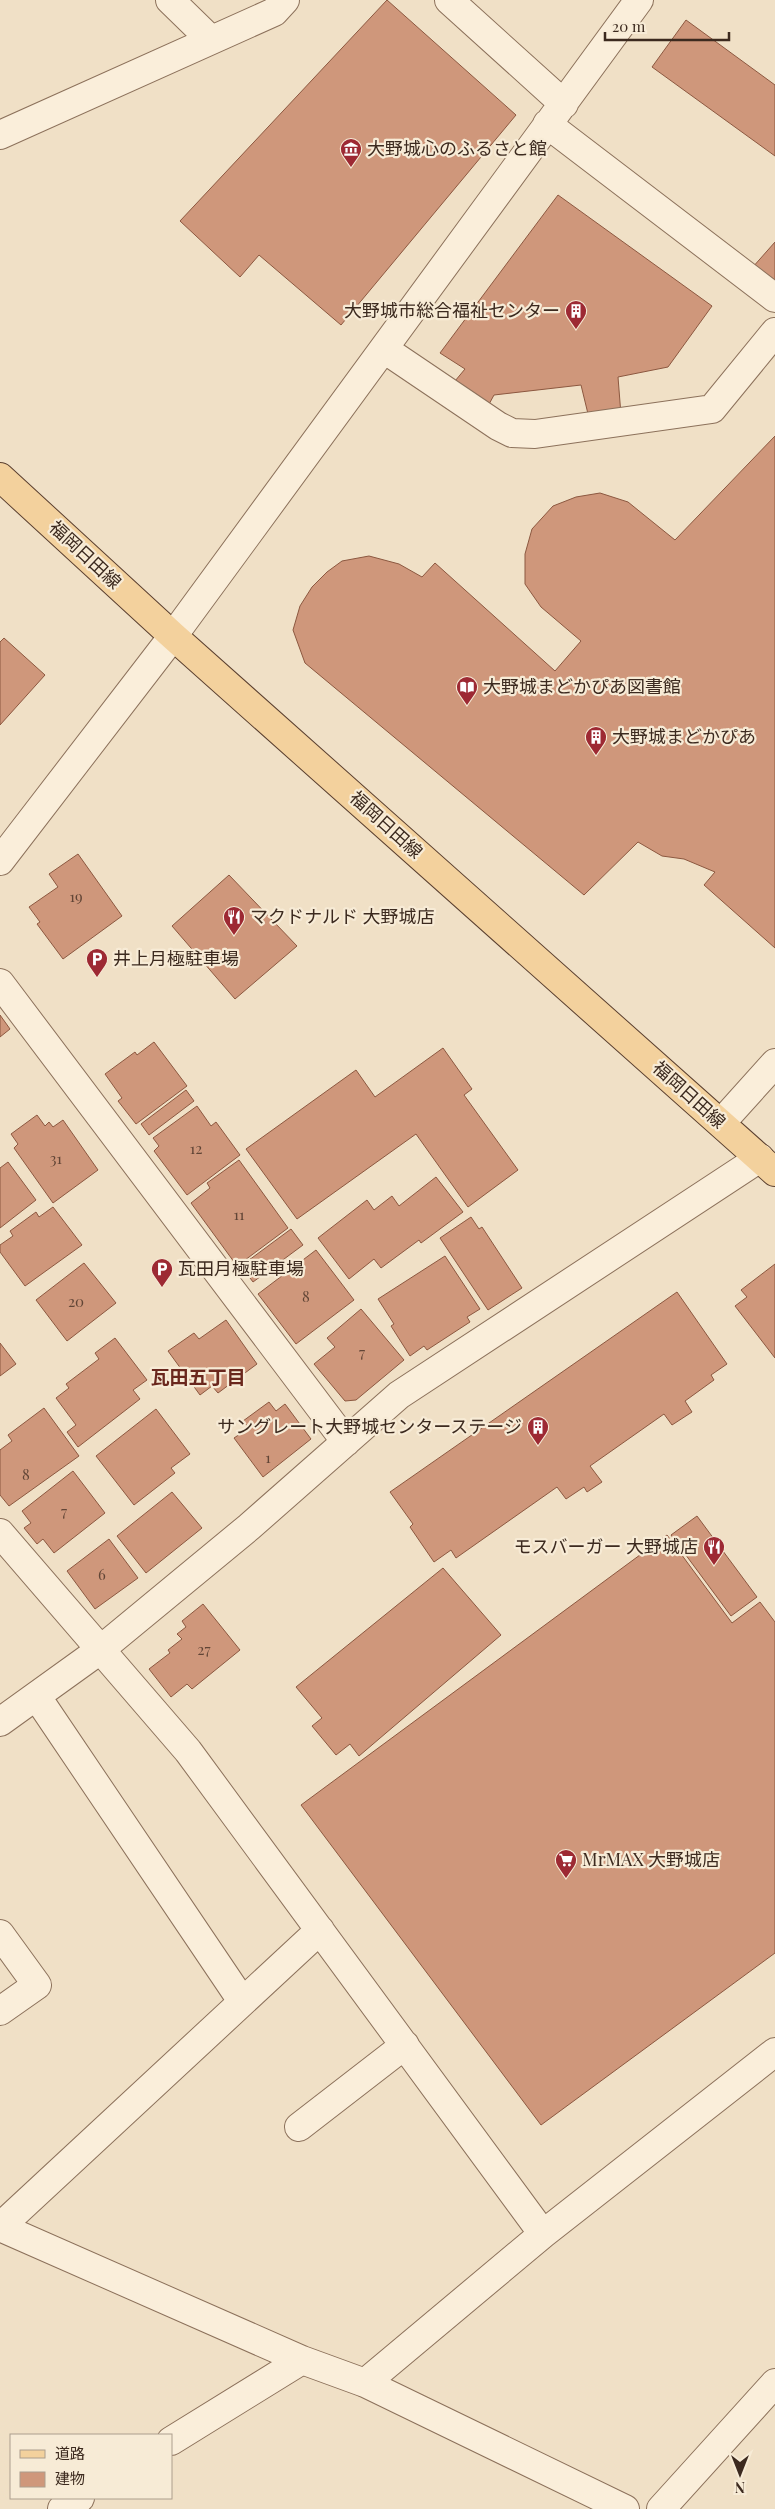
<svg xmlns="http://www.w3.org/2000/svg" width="775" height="2509" viewBox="0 0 775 2509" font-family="'Playfair Display','Noto Sans JP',serif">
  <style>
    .building { fill: #cf977b; stroke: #8c5840 }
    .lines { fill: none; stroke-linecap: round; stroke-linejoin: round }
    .minor-casing { stroke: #8c715b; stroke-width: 30 }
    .major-casing { stroke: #5a3f2f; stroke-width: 30 }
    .minor { stroke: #faeeda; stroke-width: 28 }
    .major { stroke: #f3d19d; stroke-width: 28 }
    .labels { text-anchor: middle; stroke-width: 4.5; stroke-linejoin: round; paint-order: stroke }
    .number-label { font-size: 15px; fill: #614536 }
    .poi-label { font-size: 18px; fill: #3c2a1f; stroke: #f7ebd6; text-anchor: start }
    .street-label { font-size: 18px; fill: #3c2a1f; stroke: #f7ebd6 }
    .neighbourhood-label { font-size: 19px; font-weight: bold; fill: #6a271d; stroke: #f7ebd6 }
  </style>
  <rect width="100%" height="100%" fill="#f0e0c6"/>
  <!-- building -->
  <path class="building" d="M 387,0 L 516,115 L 341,325 L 259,255 L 240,277 L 180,221 Z
    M 686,20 L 775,85 L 775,156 L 652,67 Z
    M 558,195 L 712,306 L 668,367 L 618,377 L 621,415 L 589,418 L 581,385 L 494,395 L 488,406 L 455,381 L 465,369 L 440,353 Z
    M 775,242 L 775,286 L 752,268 Z
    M 775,436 L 775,948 L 704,885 L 715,872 L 684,859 L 662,856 L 638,842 L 584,895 L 305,663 L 293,630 L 300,606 L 312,587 L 327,572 L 342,561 L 369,556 L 399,564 L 422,577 L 435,563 L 555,671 L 581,641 L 541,607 L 525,584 L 525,554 L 532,529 L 553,506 L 576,497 L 600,493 L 628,502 L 675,540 Z
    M 4,638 L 45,675 L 0,725 L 0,642 Z
    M 78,854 L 122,916 L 63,959 L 37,924 L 40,922 L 29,907 L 58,887 L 49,874 Z
    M 229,875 L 297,946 L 235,999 L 172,926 Z
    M 0,1015 L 10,1029 L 0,1037 Z
    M 154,1042 L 187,1086 L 136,1124 L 118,1101 L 122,1098 L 105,1074 L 135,1052 L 137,1055 Z
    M 443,1048 L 472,1089 L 464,1095 L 518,1170 L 468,1207 L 416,1134 L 297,1219 L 246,1149 L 356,1070 L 375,1097 Z
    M 186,1090 L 194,1101 L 149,1135 L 141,1124 Z
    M 197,1106 L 211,1126 L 216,1122 L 240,1155 L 187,1195 L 154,1151 L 159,1146 L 153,1138 Z
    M 37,1115 L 45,1126 L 49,1122 L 53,1127 L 63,1120 L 98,1170 L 53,1203 L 14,1148 L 18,1144 L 11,1134 Z
    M 239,1160 L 288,1228 L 237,1266 L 191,1203 L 210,1188 L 207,1183 Z
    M 8,1162 L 36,1200 L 0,1228 L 0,1168 Z
    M 436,1177 L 463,1212 L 421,1243 L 419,1240 L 381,1268 L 374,1259 L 349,1279 L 318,1238 L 367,1200 L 374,1210 L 392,1196 L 399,1206 Z
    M 53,1207 L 82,1245 L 25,1286 L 0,1252 L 0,1245 L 13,1236 L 10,1231 L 36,1212 L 39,1217 Z
    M 471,1217 L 479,1229 L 482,1227 L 522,1288 L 488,1310 L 440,1238 Z
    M 291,1229 L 303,1245 L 253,1282 L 241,1266 Z
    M 316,1250 L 354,1300 L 296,1344 L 258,1294 Z
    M 445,1256 L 480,1309 L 467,1317 L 470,1322 L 427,1350 L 424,1346 L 410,1356 L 391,1326 L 394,1324 L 378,1299 Z
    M 84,1263 L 116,1303 L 67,1341 L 36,1300 Z
    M 775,1264 L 775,1358 L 735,1306 L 747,1297 L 741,1290 Z
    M 677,1292 L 727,1364 L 711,1375 L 714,1380 L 685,1401 L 692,1412 L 672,1425 L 664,1414 L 590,1466 L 602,1482 L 587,1492 L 584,1487 L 566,1499 L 557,1487 L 456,1558 L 451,1550 L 434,1562 L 410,1527 L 413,1524 L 390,1492 Z
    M 361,1309 L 404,1360 L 356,1400 L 345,1401 L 314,1364 L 335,1347 L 327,1338 Z
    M 226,1320 L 257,1364 L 218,1393 L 212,1386 L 200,1395 L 168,1351 L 194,1333 L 199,1339 Z
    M 115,1338 L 147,1380 L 133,1390 L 140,1399 L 78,1447 L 67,1432 L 76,1425 L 56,1398 L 69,1388 L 66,1384 L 99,1359 L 95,1353 Z
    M 0,1343 L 16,1364 L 0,1376 Z
    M 269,1402 L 276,1411 L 285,1404 L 311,1439 L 263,1477 L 234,1438 L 249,1428 L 243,1421 Z
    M 44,1408 L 79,1456 L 9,1506 L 0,1495 L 0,1450 L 12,1441 L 8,1435 Z
    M 156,1409 L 190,1454 L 171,1468 L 175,1473 L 134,1505 L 96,1456 Z
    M 73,1471 L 105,1513 L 54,1553 L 43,1539 L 37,1544 L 24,1528 L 31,1523 L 22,1511 Z
    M 172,1492 L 202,1528 L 146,1573 L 117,1536 Z
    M 697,1516 L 757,1597 L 731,1616 L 671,1535 Z
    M 667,1535 L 732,1623 L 760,1602 L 775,1622 L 775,1953 L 541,2125 L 301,1805 Z
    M 109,1539 L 138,1578 L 95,1609 L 67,1571 Z
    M 443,1568 L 501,1635 L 359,1756 L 350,1744 L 336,1755 L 312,1726 L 322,1718 L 296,1687 Z
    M 203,1604 L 240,1650 L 192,1689 L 187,1684 L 171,1697 L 149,1669 L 170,1653 L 168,1650 L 182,1639 L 177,1634 L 186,1627 L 182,1621 Z"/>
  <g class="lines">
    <!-- minor casing -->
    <g class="minor-casing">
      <path id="minor" d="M 170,0 L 210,39
        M 449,0 L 564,104
        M 547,124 L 775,298
        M 0,135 L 274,12 L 285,0
        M 384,349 L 498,426 L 512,433 L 535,434 L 712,409 L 775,332
        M 0,861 L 173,636 L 639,0
        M 0,983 L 346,1442
        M 721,1123 L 775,1063
        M 0,1533 L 188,1751 L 543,2234
        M 37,1697 L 242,2001
        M 0,1722 L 100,1650 L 249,1527 L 399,1395 L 760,1158
        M 0,1934 L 37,1985 L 0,2011
        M 299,2127 L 405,2045
        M 0,2227 L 302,2360 L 365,2383 L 625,2509
        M 0,2227 L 320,1930
        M 365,2383 L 543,2234 L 775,2052
        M 171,2441 L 302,2360
        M 62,2509 L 80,2498
        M 661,2509 L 775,2383"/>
    </g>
    <!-- major casing -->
    <g class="major-casing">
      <path id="major" d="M 0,477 L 173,636 L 775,1172"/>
    </g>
    <!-- minor -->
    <use href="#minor" class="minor"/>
    <!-- major -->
    <use href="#major" class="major"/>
  </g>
  <!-- icons -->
  <defs>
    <g id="museum-pin" transform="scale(1.125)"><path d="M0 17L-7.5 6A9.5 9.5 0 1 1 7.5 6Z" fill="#9d2933" stroke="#f7ebd6"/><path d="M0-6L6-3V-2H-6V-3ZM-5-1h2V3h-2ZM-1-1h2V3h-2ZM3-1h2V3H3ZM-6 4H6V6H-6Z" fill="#fff"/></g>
    <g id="building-pin" transform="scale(1.125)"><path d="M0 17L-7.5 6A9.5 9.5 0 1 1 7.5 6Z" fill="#9d2933" stroke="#f7ebd6"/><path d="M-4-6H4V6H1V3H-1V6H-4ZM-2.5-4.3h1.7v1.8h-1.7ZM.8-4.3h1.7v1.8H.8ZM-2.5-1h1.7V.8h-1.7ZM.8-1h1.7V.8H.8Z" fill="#fff"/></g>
    <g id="library-pin" transform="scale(1.125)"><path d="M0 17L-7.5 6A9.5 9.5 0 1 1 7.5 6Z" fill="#9d2933" stroke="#f7ebd6"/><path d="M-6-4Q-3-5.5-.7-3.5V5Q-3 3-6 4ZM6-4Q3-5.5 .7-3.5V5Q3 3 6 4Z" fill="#fff"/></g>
    <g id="restaurant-pin" transform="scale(1.125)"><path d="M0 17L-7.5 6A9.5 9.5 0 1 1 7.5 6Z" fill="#9d2933" stroke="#f7ebd6"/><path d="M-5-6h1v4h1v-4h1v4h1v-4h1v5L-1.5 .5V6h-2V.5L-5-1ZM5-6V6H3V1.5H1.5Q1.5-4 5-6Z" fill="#fff"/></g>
    <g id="parking-pin" transform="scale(1.125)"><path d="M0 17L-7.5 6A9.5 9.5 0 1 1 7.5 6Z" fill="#9d2933" stroke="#f7ebd6"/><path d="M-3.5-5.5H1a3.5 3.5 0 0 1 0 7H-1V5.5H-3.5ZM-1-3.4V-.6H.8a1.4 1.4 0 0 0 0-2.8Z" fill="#fff"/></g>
    <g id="supermarket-pin" transform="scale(1.125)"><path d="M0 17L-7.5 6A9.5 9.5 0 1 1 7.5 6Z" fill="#9d2933" stroke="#f7ebd6"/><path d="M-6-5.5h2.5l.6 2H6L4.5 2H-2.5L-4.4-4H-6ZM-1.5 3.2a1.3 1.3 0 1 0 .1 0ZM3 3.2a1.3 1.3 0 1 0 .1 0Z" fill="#fff"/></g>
  </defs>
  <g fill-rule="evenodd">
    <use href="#museum-pin" x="351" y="149"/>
    <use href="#building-pin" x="576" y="311"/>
    <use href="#library-pin" x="467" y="687"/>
    <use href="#building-pin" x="596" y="737"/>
    <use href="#restaurant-pin" x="234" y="917"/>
    <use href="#parking-pin" x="97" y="959"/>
    <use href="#parking-pin" x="162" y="1269"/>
    <use href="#building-pin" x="538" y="1427"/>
    <use href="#restaurant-pin" x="714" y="1547"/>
    <use href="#supermarket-pin" x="566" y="1860"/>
  </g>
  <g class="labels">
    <!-- number labels -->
    <g class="number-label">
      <text x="76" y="902">19</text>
      <text x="196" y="1154">12</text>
      <text x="56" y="1164">31</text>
      <text x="239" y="1220">11</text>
      <text x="306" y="1302">8</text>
      <text x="76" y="1307">20</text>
      <text x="362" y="1358">7</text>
      <text x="268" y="1463">1</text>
      <text x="26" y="1480">8</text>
      <text x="64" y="1517">7</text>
      <text x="102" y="1580">6</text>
      <text x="204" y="1655">27</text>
    </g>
    <!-- poi labels -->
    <g class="poi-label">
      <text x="367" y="155">大野城心のふるさと館</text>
      <text x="560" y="317" text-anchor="end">大野城市総合福祉センター</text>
      <text x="483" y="693">大野城まどかぴあ図書館</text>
      <text x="612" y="743">大野城まどかぴあ</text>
      <text x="250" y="923">マクドナルド 大野城店</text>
      <text x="113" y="965">井上月極駐車場</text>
      <text x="178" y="1275">瓦田月極駐車場</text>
      <text x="522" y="1433" text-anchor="end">サングレート大野城センターステージ</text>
      <text x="698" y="1553" text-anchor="end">モスバーガー 大野城店</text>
      <text x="582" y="1866">MrMAX 大野城店</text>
    </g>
    <!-- street labels -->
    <g class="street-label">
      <text transform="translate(85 555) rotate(43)" y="6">福岡日田線</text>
      <text transform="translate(386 825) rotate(42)" y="6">福岡日田線</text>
      <text transform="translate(689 1095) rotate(42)" y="6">福岡日田線</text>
    </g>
    <!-- neighbourhood labels -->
    <g class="neighbourhood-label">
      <text x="198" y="1384">瓦田五丁目</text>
    </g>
  </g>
  <!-- legend -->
  <rect x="10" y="2434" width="162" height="65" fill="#f7ebd6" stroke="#ac9e8d"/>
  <rect x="20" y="2450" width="25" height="8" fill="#f3d19d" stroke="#ac9e8d"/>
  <text x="55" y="2459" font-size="15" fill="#3c2a1f">道路</text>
  <rect x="20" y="2472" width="25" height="15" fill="#cf977b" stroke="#ac9e8d"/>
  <text x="55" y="2484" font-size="15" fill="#3c2a1f">建物</text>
  <!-- north arrow -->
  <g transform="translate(740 2474) rotate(180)" stroke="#f7ebd6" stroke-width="4" paint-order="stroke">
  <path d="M0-4L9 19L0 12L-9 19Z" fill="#3c2a1f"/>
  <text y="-8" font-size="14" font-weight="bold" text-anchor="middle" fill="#3c2a1f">N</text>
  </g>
  <!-- scale -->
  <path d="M605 32v8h124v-8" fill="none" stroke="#3c2a1f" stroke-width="2.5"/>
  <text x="612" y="32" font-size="15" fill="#3c2a1f" stroke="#f7ebd6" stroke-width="4" paint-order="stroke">20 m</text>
</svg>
